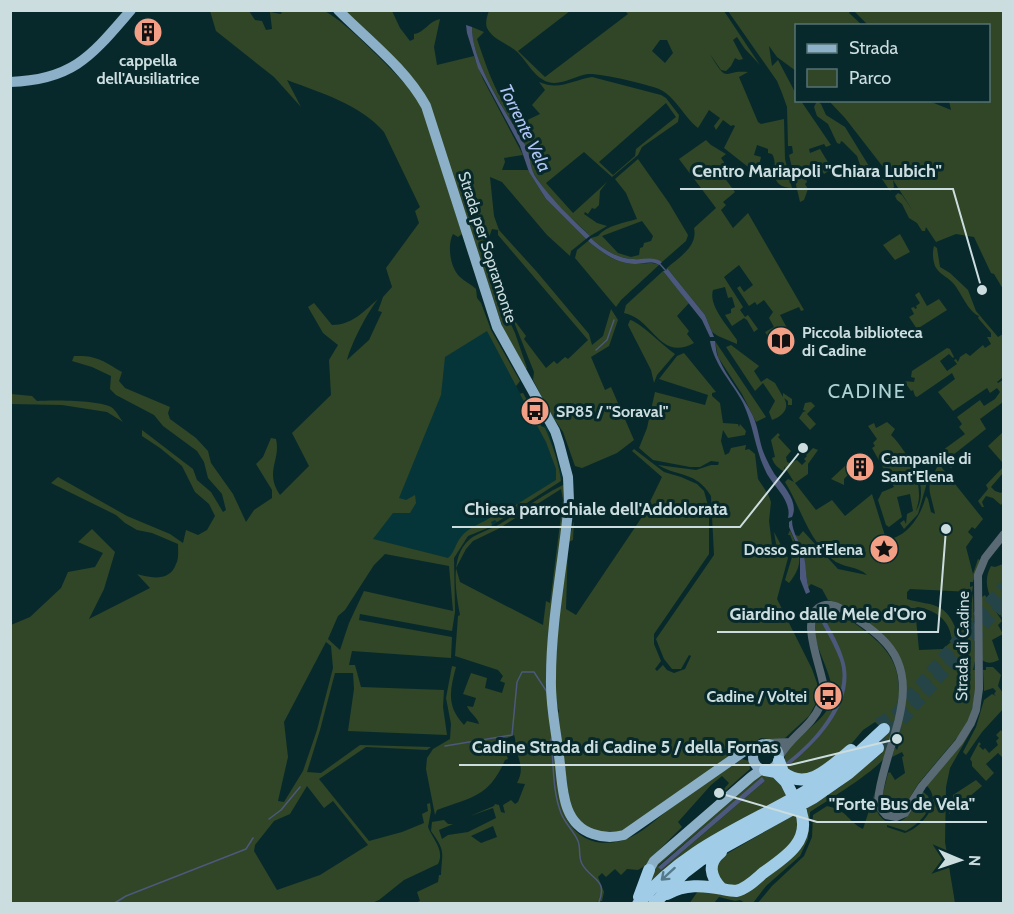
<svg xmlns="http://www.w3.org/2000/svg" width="1014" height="914" viewBox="0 0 1014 914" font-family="Cabin,sans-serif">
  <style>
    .built { fill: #063539 }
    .green { fill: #304626; fill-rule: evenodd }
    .water { fill: #4c597c }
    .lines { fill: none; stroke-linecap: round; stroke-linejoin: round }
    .stream { stroke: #4c597c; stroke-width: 1.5 }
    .highway-tunnel { stroke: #254447; stroke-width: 12; stroke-dasharray: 12 6; stroke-linecap: butt }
    .minor { stroke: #596a75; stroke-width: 8 }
    .major { stroke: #8cb0c7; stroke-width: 10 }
    .highway { stroke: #a0cce7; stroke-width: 12 }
    .highway-bridge { stroke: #a0cce7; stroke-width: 12 }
    .oneway { stroke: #547a8a }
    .labels { text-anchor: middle; stroke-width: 6; stroke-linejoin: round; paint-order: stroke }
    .poi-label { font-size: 16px; font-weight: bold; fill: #ccdddf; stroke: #08292c; text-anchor: start }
    .street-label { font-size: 16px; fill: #ccdddf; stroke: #08292c }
    .water-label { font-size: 18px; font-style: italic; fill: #b1c4f5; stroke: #08292c }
    .quarter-label { font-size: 20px; letter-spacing: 1.5px; fill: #add1d4; stroke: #08292c }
    .leader { fill: none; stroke: #ccdddf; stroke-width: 2 }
    .callout-dot { fill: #ccdddf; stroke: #08292c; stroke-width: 2 }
    .callout-label { font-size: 18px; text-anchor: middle; font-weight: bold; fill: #ccdddf; stroke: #08292c; stroke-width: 6; stroke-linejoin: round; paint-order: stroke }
  </style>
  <rect width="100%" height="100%" fill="#08292c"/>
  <!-- built -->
  <path class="built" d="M 477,298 L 481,303 L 491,330 L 519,380 L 519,383 L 516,386 L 520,393 L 523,393 L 542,426 L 547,426 L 563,479 L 490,527 L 468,536 L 450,561 L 371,543 L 445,357 L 462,301 Z"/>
  <!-- green -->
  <path class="green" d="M 763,10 L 765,12 L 765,11 L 850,11 L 849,13 L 862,25 L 796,26 L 796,71 L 777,57 L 769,46 L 772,66 L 778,60 L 796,94 L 796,100 L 801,101 L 831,145 L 826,147 L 824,144 L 809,149 L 810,153 L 820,149 L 832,169 L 824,174 L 818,166 L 812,171 L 812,178 L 811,176 L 806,179 L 807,182 L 805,184 L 808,189 L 804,200 L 800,202 L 789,155 L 793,153 L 792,146 L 788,146 L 787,107 L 782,93 L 777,81 L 728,11 Z
    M 210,11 L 249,11 L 255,20 L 262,21 L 266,30 L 272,29 L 270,12 L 281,14 L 282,11 C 292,11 315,8 324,11 C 343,18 406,83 420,101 L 462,234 L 458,237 L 453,234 C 447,245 450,268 460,277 C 465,282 471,284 476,289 L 477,298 L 481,303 L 491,330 L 520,381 L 516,386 L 487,331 L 445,357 L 441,395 L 399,498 L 406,500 L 415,495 L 416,503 L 410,513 L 393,513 L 373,539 L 448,558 C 455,552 455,544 461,537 C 468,527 484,523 494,515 L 498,516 L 556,480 L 556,469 L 546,442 L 521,396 L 520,394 L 523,393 L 541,426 L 545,428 C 552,444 559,463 561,481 L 497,522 L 495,520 L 491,522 L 492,525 L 490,527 L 468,536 L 454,558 L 455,612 L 452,631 L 360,614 L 359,620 L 452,637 L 451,658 L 352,651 L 349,665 L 355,665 L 361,687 L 444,690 L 443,707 L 447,735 L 348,731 L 354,689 L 353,673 L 335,673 L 320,730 L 307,772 L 321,773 L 360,745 L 431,747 L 427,750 L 366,747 L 319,779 L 369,841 L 402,832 L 424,823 L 422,814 L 428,811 L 427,804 L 430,803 L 431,811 L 428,827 C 433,840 445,850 438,864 L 404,880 L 379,900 L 372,903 L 11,903 L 11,625 L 30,617 L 61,588 L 68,572 L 95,567 L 103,553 L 78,542 L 92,529 L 115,552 L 104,589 L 89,619 L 150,588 L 137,574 C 150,578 170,582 176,564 C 179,559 178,550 178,544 L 152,533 L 137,530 L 125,523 L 116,515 L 51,483 L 58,477 L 127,516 L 170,534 L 183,543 L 186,530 L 198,535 L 207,530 L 215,516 L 209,504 L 195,492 L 182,466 L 160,448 L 142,436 L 142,430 L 193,469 L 197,480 L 211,492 L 223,512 L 226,510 L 222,494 L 208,478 L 204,462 L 197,451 L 163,426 L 154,415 L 116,395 L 110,389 L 111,376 L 92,367 L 72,361 L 74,356 C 97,355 103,361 122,372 L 119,381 L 125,388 L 170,407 L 168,413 L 170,419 L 196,438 L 208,451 L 211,463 L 233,494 L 246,522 L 254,510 L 272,498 L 272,490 L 256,464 L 263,457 L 271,438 L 276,439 C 281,461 264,471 280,495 L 309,466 L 292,433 L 331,395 L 329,360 L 338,345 L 323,333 L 308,307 L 314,303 L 332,325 C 352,325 363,312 378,299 C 366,315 352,342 347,360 L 369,340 L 382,312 L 378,311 L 383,297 L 392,287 L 386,268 L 419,223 L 415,211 L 420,207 L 384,132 C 360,104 321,93 287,80 L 301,107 L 274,77 L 216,31 ZM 385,554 L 449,566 L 453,611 L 364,591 L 349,623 L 340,650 L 328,639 L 338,616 L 345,610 L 374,565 ZM 326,642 L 331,646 L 333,668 L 317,730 L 303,771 L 284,802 L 278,801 L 288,757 L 284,722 ZM 307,786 L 324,808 L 333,801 L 368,845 L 320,875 L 277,890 L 254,851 L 255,845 L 274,821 L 290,814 Z
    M 343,11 L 368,11 L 371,12 L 392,11 L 400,28 L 410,41 L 414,39 L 414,34 C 424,33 429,21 440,19 L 434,47 L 437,65 L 474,56 L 483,79 L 523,155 L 504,158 L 505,162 L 502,170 L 528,170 L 546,199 L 586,239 L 571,251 L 570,256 L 547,235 L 502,182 L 490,177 L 494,216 L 499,230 L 537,272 L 589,334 L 592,345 L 603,336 L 611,309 L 618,320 L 609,346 L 591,357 L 605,390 L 611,387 L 634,440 L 617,453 L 582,468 L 575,466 L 563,432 L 549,411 L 533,380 L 534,372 L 512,317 L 526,336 L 524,339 L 546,368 L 554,361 L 557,364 L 565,357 L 568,359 L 588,340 L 498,235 L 498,230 L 492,229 L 488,240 L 499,268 L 504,309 L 515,333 L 527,368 L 525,370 L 506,338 L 433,116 Z
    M 489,11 L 570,11 L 518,51 L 545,77 L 628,14 L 625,11 L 724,11 L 760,65 L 745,49 L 737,37 L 733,40 L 743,59 L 739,60 L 735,58 L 731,66 L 726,71 L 721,70 L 710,54 C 729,86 722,69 748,72 L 739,77 L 758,122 L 761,124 L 784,119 L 785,159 L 792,188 C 765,186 780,165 772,154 L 768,153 L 768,149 L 757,145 L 754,155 L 761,157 L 757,174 L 724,148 L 735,126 L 733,125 L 731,126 L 723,120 L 716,130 L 714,126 L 720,118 L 709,110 L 698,128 C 684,117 675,96 659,89 C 647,84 600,73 588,74 C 575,76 561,86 548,82 C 533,77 526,59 516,51 C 508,44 492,39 487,28 C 485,23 487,16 489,11 ZM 660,40 L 667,40 L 673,53 L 665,63 L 652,51 Z
    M 854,11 L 1003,11 L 1003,289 L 994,274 L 991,273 L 974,237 L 956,234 L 936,242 L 926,227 L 925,231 L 922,231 L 917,223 L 909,218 L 902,204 L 897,200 L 895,196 L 898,193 L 902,195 L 913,211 L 893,180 L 894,187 L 890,191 L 882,179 L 884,176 L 890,176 L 845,118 L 829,101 L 929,101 L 951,110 L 949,101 L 988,100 L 988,26 L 868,25 Z
    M 472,27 L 484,32 L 477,39 C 487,68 497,102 521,123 L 540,114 L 532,105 L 545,90 L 539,82 C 560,91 572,80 592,77 L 661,95 L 666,98 L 679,115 L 678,122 L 642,147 L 638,155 L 612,177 L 584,152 L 546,183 L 573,213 L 607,182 L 600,191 L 599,205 L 595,209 L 592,208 L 588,214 L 585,212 L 584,214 L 597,223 L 607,226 L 590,236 C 570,216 548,198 534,174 C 529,166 530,156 526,148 C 510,114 472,68 472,27 ZM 666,103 L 676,117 L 636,149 L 635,156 L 613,175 L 599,162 Z
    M 817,101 L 821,104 L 826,115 L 845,127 L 872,171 L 871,174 L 868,173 L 860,165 L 857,156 L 843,142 L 841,141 L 840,144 L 837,143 L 828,124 L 817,116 L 814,107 Z
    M 706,140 L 711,145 L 726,154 L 721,158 L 730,171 L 724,177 L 735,192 L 723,202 L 726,205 L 721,210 L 733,228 L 748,213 L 804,310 L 801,311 L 799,307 L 780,315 L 787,328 L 767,335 L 765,332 L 774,327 L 769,318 L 773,312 L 764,300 L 757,305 L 755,302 L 749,306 L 737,288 L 740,286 L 744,292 L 753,285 L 739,265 L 724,277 L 743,307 L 740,310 L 745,317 L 748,315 L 758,329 L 754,332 L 747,320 L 744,318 L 732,326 L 725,315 L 731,313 L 731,309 L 735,307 L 732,297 L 728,298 L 725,287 L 713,290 C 708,306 729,327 737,340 L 737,344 L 718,336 L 712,332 L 705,315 L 667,268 C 679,257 698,247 694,228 L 716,208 L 679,159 Z
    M 638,159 L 669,203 L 688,235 L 686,241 L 662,262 C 652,257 644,260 634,259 C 618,259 602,249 591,238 L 598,236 C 607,225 624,223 637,219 L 626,193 L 615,179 ZM 642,221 L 653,236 L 651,241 L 644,243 L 643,247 L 640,248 L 639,255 L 631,257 L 618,253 L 602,236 Z
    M 900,234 L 910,252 L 895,260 L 883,245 Z
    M 588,241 C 601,252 617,264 635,264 C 644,264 651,261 659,265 L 621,300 L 616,307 L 575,258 L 577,250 Z
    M 934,246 L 937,248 L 940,267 L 950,273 L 968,290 L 976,311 L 998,337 L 1003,334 L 1003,377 L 997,382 L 998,383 L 1003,380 L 1003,402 L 980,419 L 986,429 L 953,455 L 951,460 L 954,465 L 951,468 L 939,453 L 965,434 L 959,427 L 962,424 L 957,417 L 980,400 L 984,406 L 995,399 L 1000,392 L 997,388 L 990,393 L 987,388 L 953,411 L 938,392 L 955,379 L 952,373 L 917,397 L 915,396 L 913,390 L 911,391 L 904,381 L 914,382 L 915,378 L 911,377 L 912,371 L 947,348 L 950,349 L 954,357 L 953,358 L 949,354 L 940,361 L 947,371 L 957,364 L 954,360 L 956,359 L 958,362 L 960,357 L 966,353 L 970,356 L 983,345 L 985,348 L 991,344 L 987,337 L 991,337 L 991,333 L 978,318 L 979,316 C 967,311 961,291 952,282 C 946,276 939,274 935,266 C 933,260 932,253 934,246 Z
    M 663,271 L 689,303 L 677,316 L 689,331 L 687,334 L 694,343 C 659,362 654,319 624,313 L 626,305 Z
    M 919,292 L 927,306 L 939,299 L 947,310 L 917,329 L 909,317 L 914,314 L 911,308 L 914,307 L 915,309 L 917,308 L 916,306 L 920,303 L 915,295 Z
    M 630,320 C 640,322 663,346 675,354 L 657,375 L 654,383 L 651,370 L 628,325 Z
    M 715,341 L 766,417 L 756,422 L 742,394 L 718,357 Z
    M 731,345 L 759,366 L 754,371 L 761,382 L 767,378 L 775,383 L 783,397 L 783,393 L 792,399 L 792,405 L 788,405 L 788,401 L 784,398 C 790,408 783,416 772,420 L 769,412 L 775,401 L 763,383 L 755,391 L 726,347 Z
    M 684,353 L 716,392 L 712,393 L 712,396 L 720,403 L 723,423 L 738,424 L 739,427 L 740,424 L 746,431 L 745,435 L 728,438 L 723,430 L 721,441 L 725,455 L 729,453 L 731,448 L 746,445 L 745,450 L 749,449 L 755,454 L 758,479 L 768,494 L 771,502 L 769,521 L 772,545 L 776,544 L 774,532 L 788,558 L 777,599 L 812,669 L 817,683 L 817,695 L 815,705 L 809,716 L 785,738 L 777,740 L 761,738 L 695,781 L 640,823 L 633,826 L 633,827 C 610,840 584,833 571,809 L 558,727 L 557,716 L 559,711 L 555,699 L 555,653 L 568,542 L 574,521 L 573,540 L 568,542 L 566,609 L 576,615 L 644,514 L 662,477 L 632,451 L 634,449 L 664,472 L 681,477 L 697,484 L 704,491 L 709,509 L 709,554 L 654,634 L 654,644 L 661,661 L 655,669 L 657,671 L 663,665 L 667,670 L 674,673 L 685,669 L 691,656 L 689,655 L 681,669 L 672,669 L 664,659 L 656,639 L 714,555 L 711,496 C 696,471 678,477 658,465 L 696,470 L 711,465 L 718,465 L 719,462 L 711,461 L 700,467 L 690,467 L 653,460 L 639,448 L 647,428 L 655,392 L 705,405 L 708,395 L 659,379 L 677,356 Z
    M 11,394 L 32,396 L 37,401 C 53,400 97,400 111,407 C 116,410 119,417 123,422 L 107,412 L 62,405 L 11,404 Z
    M 811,402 L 815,406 L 807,414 L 816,424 L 810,430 L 799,418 L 803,412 L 806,411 L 803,410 L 805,403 Z
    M 887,422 L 895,429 L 891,435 C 906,450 920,475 919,497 C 919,501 917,507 916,511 C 927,493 918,471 908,455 L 923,475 L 930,472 L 918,514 L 904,529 L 900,523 L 904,520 L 906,524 L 907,514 L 913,511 L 910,494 L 897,497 L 902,517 L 889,527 L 886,525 L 878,500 L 882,492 L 894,487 L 872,448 L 875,446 L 873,443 L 877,439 L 868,426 L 874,423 L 876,428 Z
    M 1003,432 L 1003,461 L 1002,462 L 988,446 Z
    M 778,433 L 780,435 L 778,437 L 791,451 L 786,457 L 787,462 L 790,463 L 797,460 L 802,465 L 806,461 L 804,459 L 807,456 L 806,455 L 813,448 L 818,450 L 808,464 L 808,474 L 795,483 L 816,510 L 832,500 L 845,516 L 872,494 L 886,539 L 885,540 C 907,538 921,516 926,496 L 928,499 L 931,512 L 935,514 C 930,488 924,489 939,464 L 983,519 L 975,529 L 972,527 L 968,532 L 973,537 L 966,547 L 973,574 L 978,559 L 980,560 L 973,582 L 970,582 L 970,587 L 973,586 L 972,592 L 910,589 L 907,592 L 907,599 C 928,606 944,600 955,627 L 960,628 L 970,613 L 973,593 L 975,661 L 973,670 L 975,670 L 975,689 L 976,689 L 971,715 L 966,727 L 918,784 L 903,809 L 897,813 L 886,808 L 884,803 L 883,793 L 888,773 L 890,772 L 895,780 L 905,773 L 902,757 L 904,756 L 902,752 L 892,757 L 895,747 L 897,750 L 902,737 L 897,737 L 900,659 L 841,604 L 828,600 L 822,589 L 811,584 L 808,587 L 803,553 L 795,535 L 799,536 L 803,531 L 838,569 L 867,575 C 858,566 842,568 832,559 C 808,539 801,508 785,482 L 788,479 L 794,482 L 784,466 L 785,472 C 779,469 774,465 772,458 L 775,457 L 771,440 ZM 918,607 C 938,611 950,621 952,641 L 943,649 L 919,650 L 915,608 Z
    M 860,452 L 859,459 L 861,461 L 844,479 L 844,485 L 831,479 Z
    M 1003,467 L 1003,473 L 991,487 L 995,491 L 1001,493 L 1003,490 L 1003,502 L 1001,505 L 993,498 L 986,496 L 982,502 L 984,507 L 982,507 L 978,501 L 988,489 L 986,485 Z
    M 563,485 L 566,485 L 548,656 L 565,815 C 577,843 605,849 631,837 C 647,829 662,814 676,804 C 698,788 720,774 742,759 L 749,761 L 750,769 L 724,792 L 723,790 L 729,783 L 722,776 L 711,785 L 678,822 L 682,827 L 653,856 L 648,864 L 638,870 L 627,869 L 621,875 L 615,869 L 606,877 L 602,873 L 598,877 L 604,892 L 602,901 L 584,904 L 415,903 L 420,901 L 417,892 L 438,882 L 439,875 L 441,875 C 442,851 446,852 431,831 L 432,822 L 444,820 L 448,824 L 453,824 L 439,830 L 442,839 L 448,835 L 468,832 L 496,818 L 493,808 L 470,816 L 494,806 L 495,804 L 499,805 L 501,812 L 505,813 L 503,805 L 511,800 L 515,804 L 518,802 L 525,784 L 517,783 C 524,770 520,762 516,750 C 515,744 516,740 514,735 L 505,739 L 504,748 L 508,759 L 505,760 C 489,797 472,797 437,810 L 435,815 L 426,769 L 427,758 L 433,749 L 450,739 L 451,724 L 446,698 L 452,666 L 456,667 C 450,690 446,706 464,725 L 467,721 L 479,724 C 477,716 470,714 467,706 L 473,707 L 476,698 L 463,694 L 471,673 L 487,678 L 485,688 L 502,693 L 505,683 L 500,681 L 503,676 L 498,670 L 455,656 L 458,616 L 460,615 C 456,593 449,556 470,539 C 479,532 493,529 503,522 C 523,510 542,495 563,485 ZM 561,489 L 563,500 L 550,603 L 546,601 L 543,625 L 460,582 L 456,568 L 466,549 L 473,541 L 498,529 ZM 493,826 L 497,837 L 481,843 L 471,836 Z
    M 790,530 C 800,553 805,563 789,583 L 785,580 L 792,557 L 791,548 L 795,547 L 790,535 L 788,535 Z
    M 1003,564 L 1004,564 L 1003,619 C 993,602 980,586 991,566 L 995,567 Z
    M 985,595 L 1002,621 L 998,625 L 1003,634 L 992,640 L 999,660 C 992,663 988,664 982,660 L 982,597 Z
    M 830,608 C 842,612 851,621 861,628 C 902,657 904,681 893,727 C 891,737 889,750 884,758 C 877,770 824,803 810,812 L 808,839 L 800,856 L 766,886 L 753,903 L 745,903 L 740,900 L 735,901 L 719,897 L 714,903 L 704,903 L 702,902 L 699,903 L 689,904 L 698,891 L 721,894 L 786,862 L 804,810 L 840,787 L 882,753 L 874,745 L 886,732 L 875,722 L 863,730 L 847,749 L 809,778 L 794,777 L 784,762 C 785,739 823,726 831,702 C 838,681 815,652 814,628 C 814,623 816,618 817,614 Z
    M 986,667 L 993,667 L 1001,675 L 998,686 L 1003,693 L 1003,709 L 982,732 L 966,755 L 963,752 L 976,727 L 984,700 L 992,694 L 996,696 L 994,694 L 996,691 L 993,688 L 984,691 L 983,670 L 986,670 Z
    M 1001,730 L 1003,733 L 1003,758 L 998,753 L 986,764 L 994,773 L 986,781 L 972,766 L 972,762 L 970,759 L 979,742 L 981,744 L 979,746 L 983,750 L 985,748 L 989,753 L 998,745 L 996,741 L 999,738 L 996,735 Z
    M 971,731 L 950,768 L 946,787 L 945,842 L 955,903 L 757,904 L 772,886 L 804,856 L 812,837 L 813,815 L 827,806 C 849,811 847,821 863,829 L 875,792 C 871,810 885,832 904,819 C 912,813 917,800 922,791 L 928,796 C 934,811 918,824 906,831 L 887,825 L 887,827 L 905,833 C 923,827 944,801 926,785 Z
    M 760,774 L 775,775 L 788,796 L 649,884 L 655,865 ZM 762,778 L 765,781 L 661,870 L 658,866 Z
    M 976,780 L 982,786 L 949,814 L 949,801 L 953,801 L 953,795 Z
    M 797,813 L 799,825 L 791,847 L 738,887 L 727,888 L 714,868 L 723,856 Z"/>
  <!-- water -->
  <path class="water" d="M 466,25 L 472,27 C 472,66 509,115 525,145 C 532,157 528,167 537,179 C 552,200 571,218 590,236 L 586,239 L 546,199 L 529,172 L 520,146 L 478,68 L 467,33 Z
    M 591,238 C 602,249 618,259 634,259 C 644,260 653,256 662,262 L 659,265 C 651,260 644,264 635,264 C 617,264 601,252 588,241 Z
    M 667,268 L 705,315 L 714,337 L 710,337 L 702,320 L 663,271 L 666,271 Z
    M 710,341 L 715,341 C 716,347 716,354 719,359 C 727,378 743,395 753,416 C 759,429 759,443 765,456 C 768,462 772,471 776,476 C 785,487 799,503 792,517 L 788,518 C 792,501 775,488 767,474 C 755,451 754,426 743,403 C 732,382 714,365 710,341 Z
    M 792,520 C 792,533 800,541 803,553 C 807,566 805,579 810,592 L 806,594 L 800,579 L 800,552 L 789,527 L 789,522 Z
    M 821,611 C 828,626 838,641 843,657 C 859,700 817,744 785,768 L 784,764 C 813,743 853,699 840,660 C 834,644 825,629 817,614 Z
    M 762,777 L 765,781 L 661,870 L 658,867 Z"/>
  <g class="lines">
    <!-- stream -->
    <path class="stream" d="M 659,263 L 666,271
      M 596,350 L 607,340 L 614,320
      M 551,739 C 554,764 552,790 561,813 C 565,824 574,831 578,841 C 581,848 578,857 582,864 C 591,880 608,879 599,902
      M 445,746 L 512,735 L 517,682 L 522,672 L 534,672 L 547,692
      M 269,819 L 281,810 L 300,787
      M 113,904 L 126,896 L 246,849 L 253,838"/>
    <!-- highway-tunnel -->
    <path class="highway-tunnel" d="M 896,714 L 1004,586
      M 878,724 L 896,714
      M 878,748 L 1004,601"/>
    <!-- minor -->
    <path class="minor" d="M 769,743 L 789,742
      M 780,756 C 790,737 812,726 820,706 C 823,699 824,690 823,683 C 820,665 801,620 818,608 C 825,603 832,604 840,608 C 854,617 869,626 881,638 C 930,683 882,748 878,801 L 880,808 L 886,815 L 896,817 L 905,813 L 922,786 L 959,742 L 971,723 L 976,710 L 979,689 L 978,575 L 985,558 L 1004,534"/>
    <!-- major -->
    <path class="major" d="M 338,10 C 368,40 406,69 426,106 L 497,327 L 555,431 L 559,443 L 568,477 L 569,501 C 564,560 551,619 551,678 C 550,705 556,730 559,756 C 563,784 560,823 593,834 C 604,838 613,838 624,835 L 746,750 L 756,748
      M 10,82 C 74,80 92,55 131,10
      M753 757a13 13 0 1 1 26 0a13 13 0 1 1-26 0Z
      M 649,870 L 654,861 L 751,777 L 762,769"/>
    <!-- highway -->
    <path class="highway" d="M 779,761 L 786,780
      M 765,770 L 776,772 L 786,782
      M 784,773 C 808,792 832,765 851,750
      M 721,852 C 707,863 710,877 722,889
      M 667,894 C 685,884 703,885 722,889 C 727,890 731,891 736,891 C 746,889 755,880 763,873 C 784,858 811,842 801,812
      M 639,897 L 649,870
      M 638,904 C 690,841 759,822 824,780 C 847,766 864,747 884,729
      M 654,904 L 684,873 L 701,860 L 813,798 L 849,773 L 878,748"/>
    <!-- highway-bridge -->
    <path class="highway-bridge" d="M 787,784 L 801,812"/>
  </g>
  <!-- one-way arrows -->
  <defs><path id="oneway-shaft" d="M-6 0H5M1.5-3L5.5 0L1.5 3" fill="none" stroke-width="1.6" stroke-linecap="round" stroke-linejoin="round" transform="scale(1.5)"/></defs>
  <use class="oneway" href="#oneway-shaft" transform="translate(668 874) rotate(138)"/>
  <!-- icons -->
  <defs>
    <g id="building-disc" transform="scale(1.5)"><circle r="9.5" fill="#f39f85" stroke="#08292c"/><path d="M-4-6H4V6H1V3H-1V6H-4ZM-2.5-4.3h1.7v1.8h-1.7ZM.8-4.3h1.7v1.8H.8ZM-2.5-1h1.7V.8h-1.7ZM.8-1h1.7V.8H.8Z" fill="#111"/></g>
    <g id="library-disc" transform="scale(1.5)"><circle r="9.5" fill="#f39f85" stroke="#08292c"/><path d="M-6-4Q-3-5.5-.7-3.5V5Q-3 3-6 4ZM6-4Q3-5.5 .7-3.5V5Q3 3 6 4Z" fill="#111"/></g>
    <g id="bus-disc" transform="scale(1.5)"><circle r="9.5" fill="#f39f85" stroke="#08292c"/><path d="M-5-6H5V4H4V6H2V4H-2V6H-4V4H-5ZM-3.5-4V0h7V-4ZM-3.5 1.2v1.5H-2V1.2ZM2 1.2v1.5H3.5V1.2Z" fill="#111"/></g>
    <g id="sight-disc" transform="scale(1.5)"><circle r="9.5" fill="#f39f85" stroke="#08292c"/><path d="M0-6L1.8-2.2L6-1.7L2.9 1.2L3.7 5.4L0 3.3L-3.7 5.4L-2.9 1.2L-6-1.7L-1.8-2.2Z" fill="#111"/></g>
  </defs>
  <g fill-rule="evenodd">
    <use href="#building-disc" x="148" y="32"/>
    <use href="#library-disc" x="781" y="341"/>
    <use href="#bus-disc" x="535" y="411"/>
    <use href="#building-disc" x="860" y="467"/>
    <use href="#sight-disc" x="884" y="549"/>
    <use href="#bus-disc" x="828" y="696"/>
  </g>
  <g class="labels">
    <!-- poi labels -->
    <g class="poi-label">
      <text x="148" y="66" text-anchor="middle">cappella<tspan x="148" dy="18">dell'Ausiliatrice</tspan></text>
      <text x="802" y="338">Piccola biblioteca<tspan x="802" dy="18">di Cadine</tspan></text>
      <text x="556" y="417">SP85 / "Soraval"</text>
      <text x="881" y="464">Campanile di<tspan x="881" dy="18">Sant'Elena</tspan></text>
      <text x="863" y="555" text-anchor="end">Dosso Sant'Elena</text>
      <text x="807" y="702" text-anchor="end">Cadine / Voltei</text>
    </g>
    <!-- street labels -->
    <g class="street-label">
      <text transform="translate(488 247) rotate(72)" y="6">Strada per Sopramonte</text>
      <text transform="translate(962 646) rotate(-89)" y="6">Strada di Cadine</text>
    </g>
    <!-- water labels -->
    <g class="water-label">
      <text transform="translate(525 128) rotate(64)" y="6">Torrente Vela</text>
    </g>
    <!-- quarter labels -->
    <g class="quarter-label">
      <text x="867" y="398">CADINE</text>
    </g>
  </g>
  <!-- callouts -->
  <path class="leader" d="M982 290L953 189H680M803 448L740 527H452M946 529L938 632H717M897 739L790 765H459M719 793L817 822H987"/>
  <g class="callout-dot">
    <circle cx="982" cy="290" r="6"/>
    <circle cx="803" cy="448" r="6"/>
    <circle cx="946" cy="529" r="6"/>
    <circle cx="897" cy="739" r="6"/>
    <circle cx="719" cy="793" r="6"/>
  </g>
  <g class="callout-label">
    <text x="817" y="177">Centro Mariapoli "Chiara Lubich"</text>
    <text x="596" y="515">Chiesa parrochiale dell'Addolorata</text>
    <text x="828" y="620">Giardino dalle Mele d'Oro</text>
    <text x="625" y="753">Cadine Strada di Cadine 5 / della Fornas</text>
    <text x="902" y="810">"Forte Bus de Vela"</text>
  </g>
  <!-- border -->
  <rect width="1014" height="914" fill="none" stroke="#ccdddf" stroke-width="24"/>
  <!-- legend -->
  <rect x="795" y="24" width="195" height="78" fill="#08292c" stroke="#567174" stroke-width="1.5"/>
  <rect x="807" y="44" width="30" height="9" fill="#8cb0c7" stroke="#567174" stroke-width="1.5"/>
  <text x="849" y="54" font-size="18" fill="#ccdddf">Strada</text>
  <rect x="807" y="69" width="30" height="18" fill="#304626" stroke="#567174" stroke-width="1.5"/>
  <text x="849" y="84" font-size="18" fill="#ccdddf">Parco</text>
  <!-- north arrow -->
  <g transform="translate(960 860) rotate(92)" stroke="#08292c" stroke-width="4.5" paint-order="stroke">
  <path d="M0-4.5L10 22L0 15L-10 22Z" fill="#ccdddf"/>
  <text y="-9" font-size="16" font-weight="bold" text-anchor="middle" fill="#ccdddf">N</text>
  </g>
</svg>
